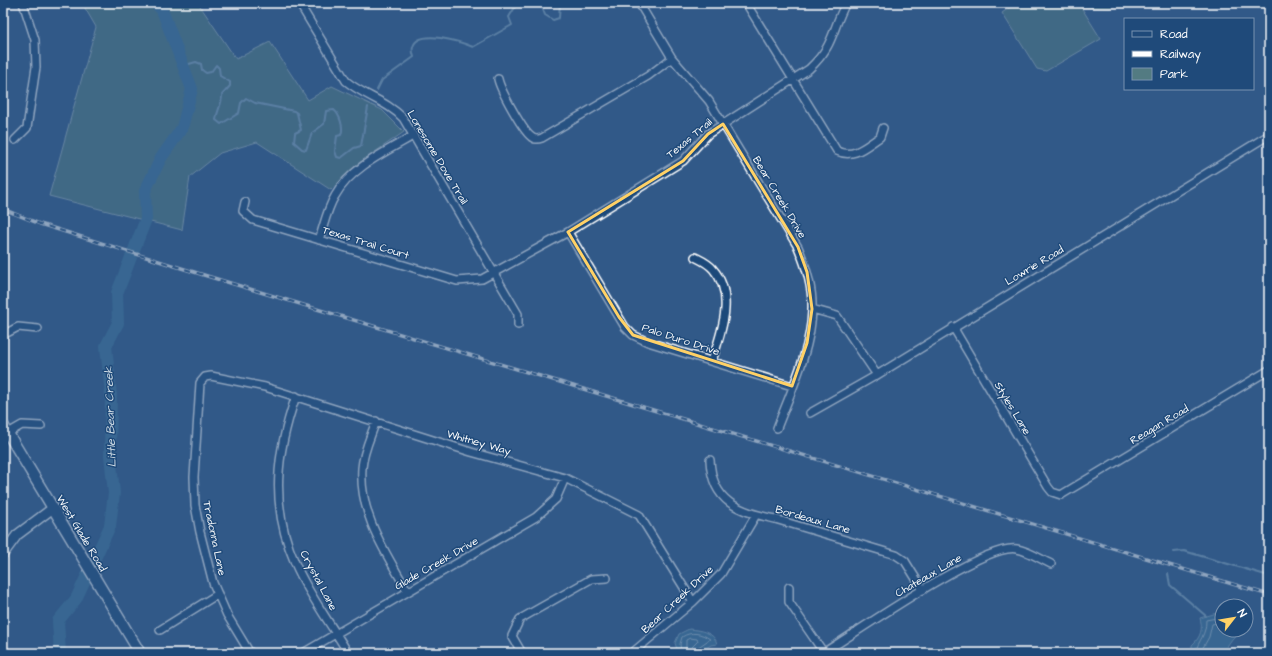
<svg xmlns="http://www.w3.org/2000/svg" width="1272" height="656" viewBox="0 0 1272 656" font-family="'Architects Daughter',sans-serif">
  <style>
    .green { fill: #537b82; stroke: #a9bdc0 }
    .water { fill: #41779d; stroke: #8dadc4 }
    .lines { fill: none; stroke-linecap: round; stroke-linejoin: round }
    .shore { stroke: #b3c9d8; stroke-width: 1 }
    .stream { stroke: #8dadc4; stroke-width: 2 }
    .river { stroke: #41779d; stroke-width: 12 }
    .minor-casing { stroke: #fff; stroke-width: 10 }
    .tertiary-casing { stroke: #fff; stroke-width: 12 }
    .secondary-casing { stroke: #fff; stroke-width: 13 }
    .minor { stroke: #1f4a7a; stroke-width: 7 }
    .tertiary { stroke: #1f4a7a; stroke-width: 9 }
    .secondary { stroke: #1f4a7a; stroke-width: 10 }
    .rail-casing { stroke: #fff; stroke-width: 3.5 }
    .rail { stroke: #1f4a7a; stroke-width: 2; stroke-dasharray: 6; stroke-linecap: butt }
    .marked { fill: none; stroke: #ffd166; stroke-width: 3; stroke-linejoin: round }
    .labels { text-anchor: middle; stroke-width: 3; stroke-linejoin: round; paint-order: stroke }
    .street-label { font-size: 11px; fill: #fff; stroke: #1f4a7a }
    .water-label { font-size: 12px; font-style: italic; fill: #d0dde6; stroke: #1f4a7a }
  </style>
  <rect width="100%" height="100%" fill="#315988"/>
  <filter id="ink" filterUnits="userSpaceOnUse"><feTurbulence type="fractalNoise" baseFrequency=".025" numOctaves="2"/><feDisplacementMap in="SourceGraphic" scale="8" xChannelSelector="R" yChannelSelector="G"/><feConvolveMatrix kernelMatrix="1 2 1 2 8 2 1 2 1" color-interpolation-filters="sRGB"/></filter>
  <g filter="url(#ink)">
    <!-- green -->
    <path class="green" d="M 82,3 L 198,3 L 236,59 L 270,42 L 308,100 L 332,86 L 382,110 L 404,132 L 356,165 L 331,190 L 257,142 L 220,153 L 190,177 L 182,230 L 49,196 L 96,27 Z
      M 1016,3 L 1117,3 L 1110,8 L 1081,7 L 1101,39 L 1046,71 L 1037,69 L 1002,13 Z"/>
    <!-- water -->
    <path class="water" d="M 1217,613 L 1222,613 L 1222,630 L 1246,630 L 1246,622 L 1252,625 C 1247,631 1242,631 1236,635 C 1230,640 1227,647 1223,653 L 1177,653 L 1192,651 L 1192,645 C 1201,637 1203,629 1200,618 Z
      M 689,629 C 699,630 715,632 717,644 L 711,645 L 697,653 L 678,653 L 675,643 L 679,634 Z"/>
    <g class="lines">
      <!-- shore -->
      <path class="shore" d="M 681,653 L 680,644 L 682,637 C 691,631 701,633 710,639 L 697,648 L 696,653
        M 686,653 L 686,640 L 690,638 L 697,639 L 698,641 L 692,647 L 691,653
        M 1195,653 C 1199,639 1206,636 1206,620 L 1222,617
        M 1200,653 L 1209,637 L 1212,624 L 1222,622"/>
      <!-- stream -->
      <path class="stream" d="M 530,3 L 542,7 L 545,15 L 553,20 L 559,18 L 560,3
        M 182,66 L 196,62 L 201,64 L 202,70 L 206,73 L 211,72 L 216,65 L 219,68 L 220,76 L 230,82 L 230,86 L 222,95 C 222,105 217,110 216,120 L 221,124 L 239,113 L 241,103 L 246,98 L 255,103 L 294,111 L 297,113 L 301,130 L 295,133 L 294,142 L 302,149 L 306,150 L 312,133 L 324,124 L 326,111 L 334,110 C 340,115 344,128 341,135 L 337,136 L 335,151 L 337,157 L 341,158 L 354,148 L 361,146 L 368,107
        M 377,90 L 382,80 L 414,57 C 413,54 412,50 413,47 C 418,28 461,42 473,47 L 512,25 L 509,17 L 517,4 L 522,3
        M 1174,552 L 1184,551 L 1269,576
        M 1168,574 L 1170,585 L 1206,616"/>
      <!-- river -->
      <path class="river" d="M 60,653 L 58,621 L 76,599 L 110,526 L 114,493 L 110,455 L 111,395 L 106,346 L 118,323 L 117,293 L 146,219 L 145,191 L 161,158 L 182,128 L 192,89 L 162,10 L 155,3"/>
      <!-- minor casing -->
      <g class="minor-casing">
        <path id="minor" d="M 299,3 L 346,81 C 364,96 387,101 403,118 L 518,314 L 518,325
          M 639,3 L 672,58 L 709,101 L 798,247 C 806,266 813,290 812,310 C 811,350 791,391 777,428
          M 746,3 L 837,151 C 854,159 866,146 880,137 L 883,128
          M 498,79 C 500,89 524,134 533,138 C 536,140 539,139 542,138 L 648,76 L 672,58
          M 15,140 L 27,128 L 36,67 L 35,40 L 23,3
          M 245,202 L 243,211 L 253,220 L 457,281 L 482,279 L 568,232 L 683,161 L 708,134 L 809,69 C 835,45 831,31 846,3
          M 568,232 L 625,327 L 633,335 L 648,342 L 792,386
          M 319,240 C 324,225 327,209 335,196 C 350,168 387,151 413,136
          M 695,257 C 701,260 708,263 713,269 C 736,295 721,333 712,361
          M 812,309 L 837,316 L 877,375
          M 953,327 L 1048,487 L 1052,492 L 1061,495 L 1269,370
          M 3,335 L 18,327 L 38,329
          M 296,396 C 276,453 270,506 295,563 C 308,594 331,624 348,653
          M 810,413 L 877,375 L 1269,135
          M 376,421 C 371,436 363,452 362,468 C 359,515 386,553 408,592
          M 3,436 L 22,425 L 41,426
          M 710,460 C 712,503 739,511 775,519 L 896,555 L 905,561 L 923,590
          M 789,587 L 789,602 L 824,653
          M 160,630 L 218,594
          M 250,653 L 227,615 L 213,583 L 200,532 L 195,505 L 194,477 L 200,383 L 205,377 L 211,376 L 265,387 L 471,452 L 565,478 L 639,515 L 693,602
          M 303,653 L 536,517 L 556,499 L 565,478
          M 522,653 L 512,636 L 520,619 L 591,579 L 607,578
          M 632,653 L 693,602 L 721,574 L 756,515
          M 823,653 C 856,633 985,542 1017,549 C 1029,551 1040,559 1051,564"/>
      </g>
      <!-- tertiary casing -->
      <g class="tertiary-casing">
        <path id="tertiary" d="M 3,554 L 17,535 L 53,508"/>
      </g>
      <!-- secondary casing -->
      <g class="secondary-casing">
        <path id="secondary" d="M 3,425 L 140,653"/>
      </g>
      <!-- minor -->
      <use href="#minor" class="minor"/>
      <!-- tertiary -->
      <use href="#tertiary" class="tertiary"/>
      <!-- secondary -->
      <use href="#secondary" class="secondary"/>
      <!-- rail casing -->
      <g class="rail-casing">
        <path id="rail" d="M 3,209 L 40,224 L 207,276 L 1269,595"/>
      </g>
      <!-- rail -->
      <use href="#rail" class="rail"/>
    </g>
  </g>
  <!-- marked area -->
  <path d="M0 0H1272V656H0ZM 723,124 L 798,247 L 807,272 L 812,309 L 807,343 L 792,386 L 633,335 L 619,317 L 568,232 L 683,161 L 708,134 Z" fill="#315988" fill-opacity=".55" fill-rule="evenodd"/>
  <path class="marked" d="M 723,124 L 798,247 L 807,272 L 812,309 L 807,343 L 792,386 L 633,335 L 619,317 L 568,232 L 683,161 L 708,134 Z"/>
  <g class="labels">
    <!-- street labels -->
    <g class="street-label">
      <text transform="translate(689 138) rotate(-40)" y="4">Texas Trail</text>
      <text transform="translate(438 157) rotate(59)" y="4">Lonesome Dove Trail</text>
      <text transform="translate(780 197) rotate(59)" y="4">Bear Creek Drive</text>
      <text transform="translate(366 242) rotate(17)" y="4">Texas Trail Court</text>
      <text transform="translate(1034 265) rotate(-31)" y="4">Lowrie Road</text>
      <text transform="translate(681 339) rotate(18)" y="4">Palo Duro Drive</text>
      <text transform="translate(1013 408) rotate(59)" y="4">Styles Lane</text>
      <text transform="translate(1159 424) rotate(-31)" y="4">Reagan Road</text>
      <text transform="translate(479 442) rotate(16)" y="4">Whitney Way</text>
      <text transform="translate(813 519) rotate(16)" y="4">Bordeaux Lane</text>
      <text transform="translate(82 533) rotate(59)" y="4">West Glade Road</text>
      <text transform="translate(215 538) rotate(78)" y="4">Tradonna Lane</text>
      <text transform="translate(436 563) rotate(-30)" y="4">Glade Creek Drive</text>
      <text transform="translate(928 575) rotate(-30)" y="4">Chateaux Lane</text>
      <text transform="translate(319 580) rotate(62)" y="4">Crystal Lane</text>
      <text transform="translate(677 599) rotate(-43)" y="4">Bear Creek Drive</text>
    </g>
    <!-- water labels -->
    <g class="water-label">
      <text transform="translate(110 417) rotate(-92)" y="4">Little Bear Creek</text>
    </g>
  </g>
  <!-- margin -->
  <rect width="1272" height="656" fill="none" stroke="#1f4a7a" stroke-width="16"/>
  <rect x="8" y="8" width="1256" height="640" fill="none" stroke="#fff" stroke-width="1.5" filter="url(#ink)"/>
  <!-- legend -->
  <rect x="1124" y="18" width="130" height="72" fill="#1f4a7a" stroke="#7992af"/>
  <rect x="1132" y="31" width="20" height="6" fill="#1f4a7a" stroke="#7992af"/>
  <text x="1160" y="38" font-size="12" fill="#ffffff">Road</text>
  <rect x="1132" y="51" width="20" height="6" fill="#ffffff" stroke="#7992af"/>
  <text x="1160" y="58" font-size="12" fill="#ffffff">Railway</text>
  <rect x="1132" y="68" width="20" height="12" fill="#537b82" stroke="#7992af"/>
  <text x="1160" y="78" font-size="12" fill="#ffffff">Park</text>
  <!-- north arrow -->
  <g transform="translate(1234 618) rotate(59)"><circle r="19" fill="#1f4a7a" stroke="#7992af"/>
  <path d="M0-3L7 15L0 10L-7 15Z" fill="#ffd166"/>
  <text y="-6" font-size="11" font-weight="bold" text-anchor="middle" fill="#ffffff">N</text>
  </g>
</svg>
